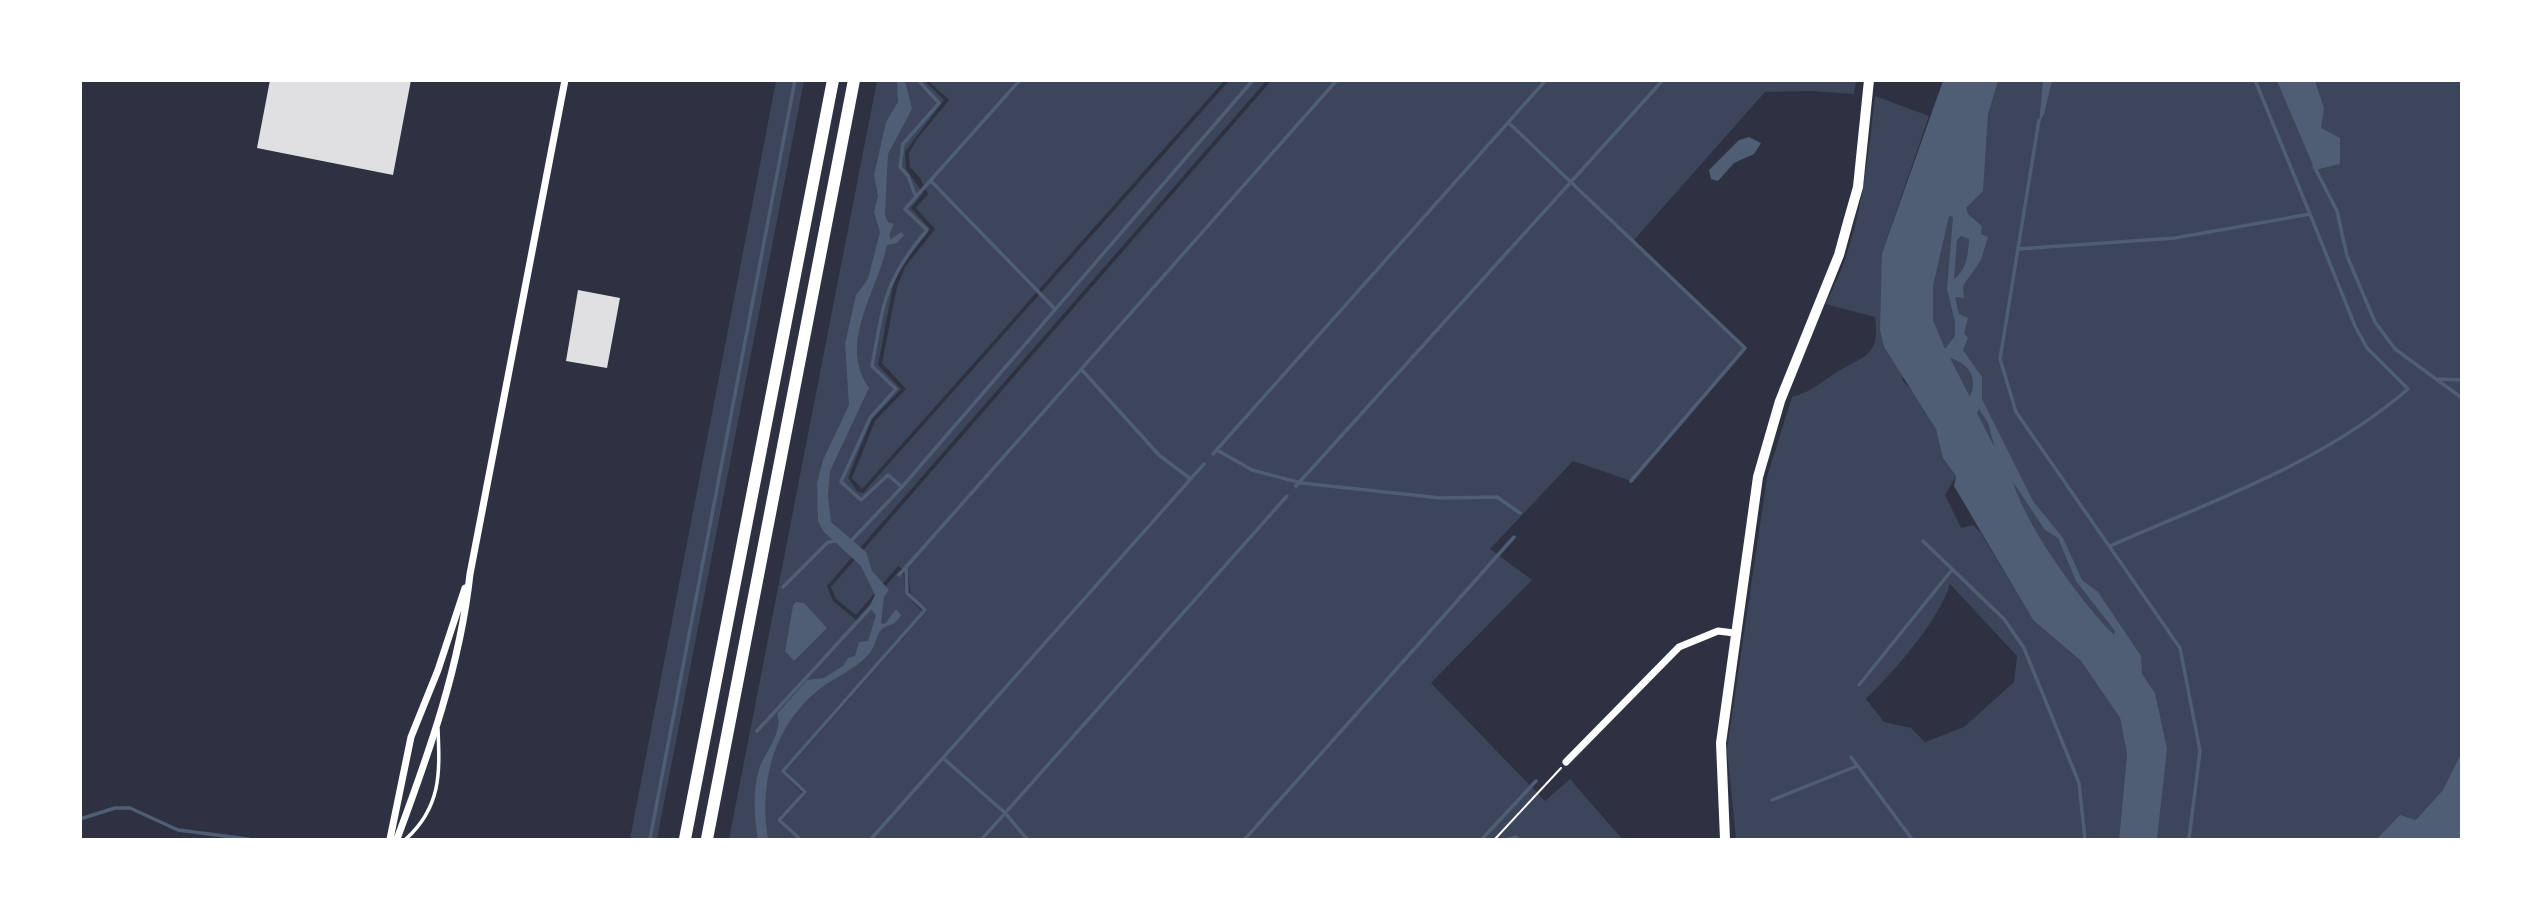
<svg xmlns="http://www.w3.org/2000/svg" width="2542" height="920" viewBox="0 0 2542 920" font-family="Manrope,sans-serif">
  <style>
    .green { fill: #3c4559; fill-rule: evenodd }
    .water { fill: #4f5d75; fill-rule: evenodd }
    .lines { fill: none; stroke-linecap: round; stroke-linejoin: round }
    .stream { stroke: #4f5d75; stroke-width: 3.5 }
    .building { fill: #e0e0e3 }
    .path { stroke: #fff; stroke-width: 2 }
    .service { stroke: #fff; stroke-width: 3.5 }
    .minor { stroke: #fff; stroke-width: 7 }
    .secondary { stroke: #fff; stroke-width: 10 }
    .motorway { stroke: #fff; stroke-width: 12 }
  </style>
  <rect width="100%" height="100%" fill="#2d3142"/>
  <!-- green -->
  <path class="green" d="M 776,81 L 804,81 L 657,839 L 630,839 Z
    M 877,81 L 925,81 L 944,100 L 905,152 L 906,169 L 923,193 L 911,208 L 930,229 L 902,265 L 893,286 L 878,365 L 901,389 L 872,419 L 848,478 L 857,491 L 863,493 L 1229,81 L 1266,81 L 827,586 L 833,601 L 856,620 L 899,571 L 904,575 C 904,593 909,599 922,611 L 781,771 L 802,793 L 776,820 L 798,839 L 729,839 Z
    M 928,81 L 1224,81 L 862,489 L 852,478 L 875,421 L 906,389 L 882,363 L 897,287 L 905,267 L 935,229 L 916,208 L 928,194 L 920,178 L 910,167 L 909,153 L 917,139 L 949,100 Z
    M 1271,81 L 1856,81 L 1854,94 L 1810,91 L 1765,92 L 1634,240 L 1745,348 L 1631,481 L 1573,461 L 1490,549 L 1532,580 L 1431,683 L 1545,801 L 1570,779 L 1622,839 L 803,839 L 780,821 L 807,793 L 786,771 L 927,611 L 911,596 L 908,573 L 898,566 L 856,615 L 836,599 L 831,587 Z
    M 1959,81 L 2461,81 L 2461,839 L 2131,839 L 2133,729 L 1908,335 Z
    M 1875,96 L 1929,116 L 1882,253 L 1903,381 C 1916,394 1930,412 1937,431 C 1943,450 1944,459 1956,476 L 1945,495 L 1961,528 L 1973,525 L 1981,533 L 2033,620 L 2081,661 L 2120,718 L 2127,754 L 2119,839 L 1736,839 L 1727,749 L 1767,477 L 1792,397 C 1812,392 1822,381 1840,370 C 1867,355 1880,354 1875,317 L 1825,304 C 1860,242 1867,166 1875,96 ZM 1950,584 L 2017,656 L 2014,682 L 1964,727 L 1925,742 L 1911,728 L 1884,722 L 1866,699 C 1895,670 1938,622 1950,584 Z"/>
  <!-- water -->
  <path class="water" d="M 897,81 L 905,81 L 912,109 L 888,154 L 885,215 L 888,222 L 894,224 L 889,235 L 891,239 L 901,232 L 904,235 L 897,243 L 887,245 C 878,291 837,343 869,388 L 830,471 L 828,496 L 831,522 L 866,552 L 872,571 L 889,590 L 884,597 L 881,623 L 885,624 L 896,609 L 901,615 C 894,628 888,623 881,630 C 876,637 875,647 869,654 C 854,671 832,678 816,692 C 772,729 759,785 768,839 L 758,839 C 754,815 752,791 760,766 C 766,752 784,729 777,714 L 807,680 L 824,678 L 843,666 L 848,658 L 855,656 L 859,642 L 868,641 L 876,615 L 869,607 L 875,595 L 861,566 L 823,531 L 818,521 L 817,483 L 823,460 L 849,405 L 845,344 L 856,295 L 868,279 L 880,232 L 874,212 L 878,196 L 874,175 L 886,122 L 898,102 Z
    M 1943,81 L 1998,81 L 1988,114 L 1983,191 L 1966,208 L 1968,214 L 1982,226 L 1981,234 L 1988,237 L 1981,260 L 1963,286 L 1964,298 L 1955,297 L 1959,314 L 1968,318 L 1964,333 L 1968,338 L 1963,350 L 1982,377 L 1982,399 L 2033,501 L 2063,538 L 2082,580 L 2098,592 L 2141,656 L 2142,674 L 2155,693 L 2167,749 L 2157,839 L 2119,839 L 2127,754 L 2120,718 L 2081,661 L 2033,620 L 1954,486 L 1956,476 L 1943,458 L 1936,429 L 1884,347 L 1880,330 L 1882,253 ZM 1949,216 L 1953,217 L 1947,289 L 1955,322 L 1955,336 L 1945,349 L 1933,320 L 1933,286 ZM 1961,236 L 1969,239 C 1968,255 1967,269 1954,279 L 1957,240 ZM 1950,358 C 1970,364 1978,378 1970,397 ZM 1979,409 L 1988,423 L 1995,448 L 1977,413 ZM 2013,482 L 2045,530 L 2058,538 L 2076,581 L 2115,631 L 2114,635 C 2081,602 2026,526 2013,482 Z
    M 2043,81 L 2052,81 L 2044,114 L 2039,123 Z
    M 2277,81 L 2315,81 L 2324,108 L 2321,128 L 2340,138 L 2340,164 L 2315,170 Z
    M 1749,137 L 1761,143 L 1754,154 L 1734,163 L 1718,181 L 1711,179 L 1709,170 L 1739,140 Z
    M 796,602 L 804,603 L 827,628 L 794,661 L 785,651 L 793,606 Z
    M 2461,754 L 2460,839 L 2377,839 L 2400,815 L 2416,820 L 2443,790 Z"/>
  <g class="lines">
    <!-- stream -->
    <path class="stream" d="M 2255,80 L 2310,214
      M 2039,120 L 2000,359 L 2016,412 L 2180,648 L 2200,751 L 2189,839
      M 1509,123 L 1745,348 L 1631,481
      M 2314,166 L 2337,211 L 2347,256 L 2375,322 L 2395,349 L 2462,398
      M 931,181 L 1055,309
      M 916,197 L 908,176 L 900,167 L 903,144 L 939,103 L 918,80
      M 2018,249 L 2175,238 L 2310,214 L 2355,326 L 2367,348 L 2408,389 C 2323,463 2212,501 2110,546
      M 1081,369 L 1160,456 L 1191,479
      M 2439,379 L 2462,380
      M 1217,450 L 1252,470 L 1301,483 L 1441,498 L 1497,497 L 1520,513
      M 1213,454 L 1546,80
      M 1296,486 L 1663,80
      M 902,487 L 888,475 L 861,500 L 841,482 L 870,418 L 896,389 L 872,366 C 884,302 884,281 927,230 L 905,209 L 1020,80
      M 852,540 L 902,487 L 1253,80
      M 1923,541 L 2004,619 L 2024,648 L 2079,783 L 2085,839
      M 899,575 L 1337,80
      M 783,587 L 828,542 L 837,541
      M 1859,685 L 1951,571
      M 757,731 L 872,606
      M 1851,757 L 1912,839
      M 943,758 L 1005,813 L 1027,839
      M 1772,800 L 1857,766
      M 80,819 L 115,808 L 130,808 L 178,830 L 248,839
      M 650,839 L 795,80
      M 800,839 L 779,820 L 805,792 L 783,771 L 925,610 L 907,593 L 906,568
      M 871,839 L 1204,464
      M 982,839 L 1287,496
      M 1245,839 L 1514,537
      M 1482,839 L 1536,781
      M 1509,839 L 1516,837 L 1518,839"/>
  </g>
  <!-- building -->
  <path class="building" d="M 270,80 L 411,80 L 393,175 L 257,148 Z
    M 578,290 L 620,298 L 607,368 L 566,361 Z"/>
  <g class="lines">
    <!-- path -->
    <path class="path" d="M 1495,839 L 1561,768"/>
    <!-- service -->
    <path class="service" d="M 406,839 C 441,807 440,774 438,729"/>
    <!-- minor -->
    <path class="minor" d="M 1566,762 L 1679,647 L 1718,631 L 1734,633
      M 390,839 L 411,737 L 438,670 L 465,588
      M 397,839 C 429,753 460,666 470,574 L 565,80"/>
    <!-- secondary -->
    <path class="secondary" d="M 1725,839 L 1721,743 L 1758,477 L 1780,401 L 1839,255 L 1848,222 L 1858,187 L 1869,80"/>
    <!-- motorway -->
    <path class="motorway" d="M 685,839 L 833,80
      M 707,839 L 854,80"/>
  </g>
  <!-- border -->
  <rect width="2542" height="920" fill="none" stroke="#ffffff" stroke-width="164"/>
</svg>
